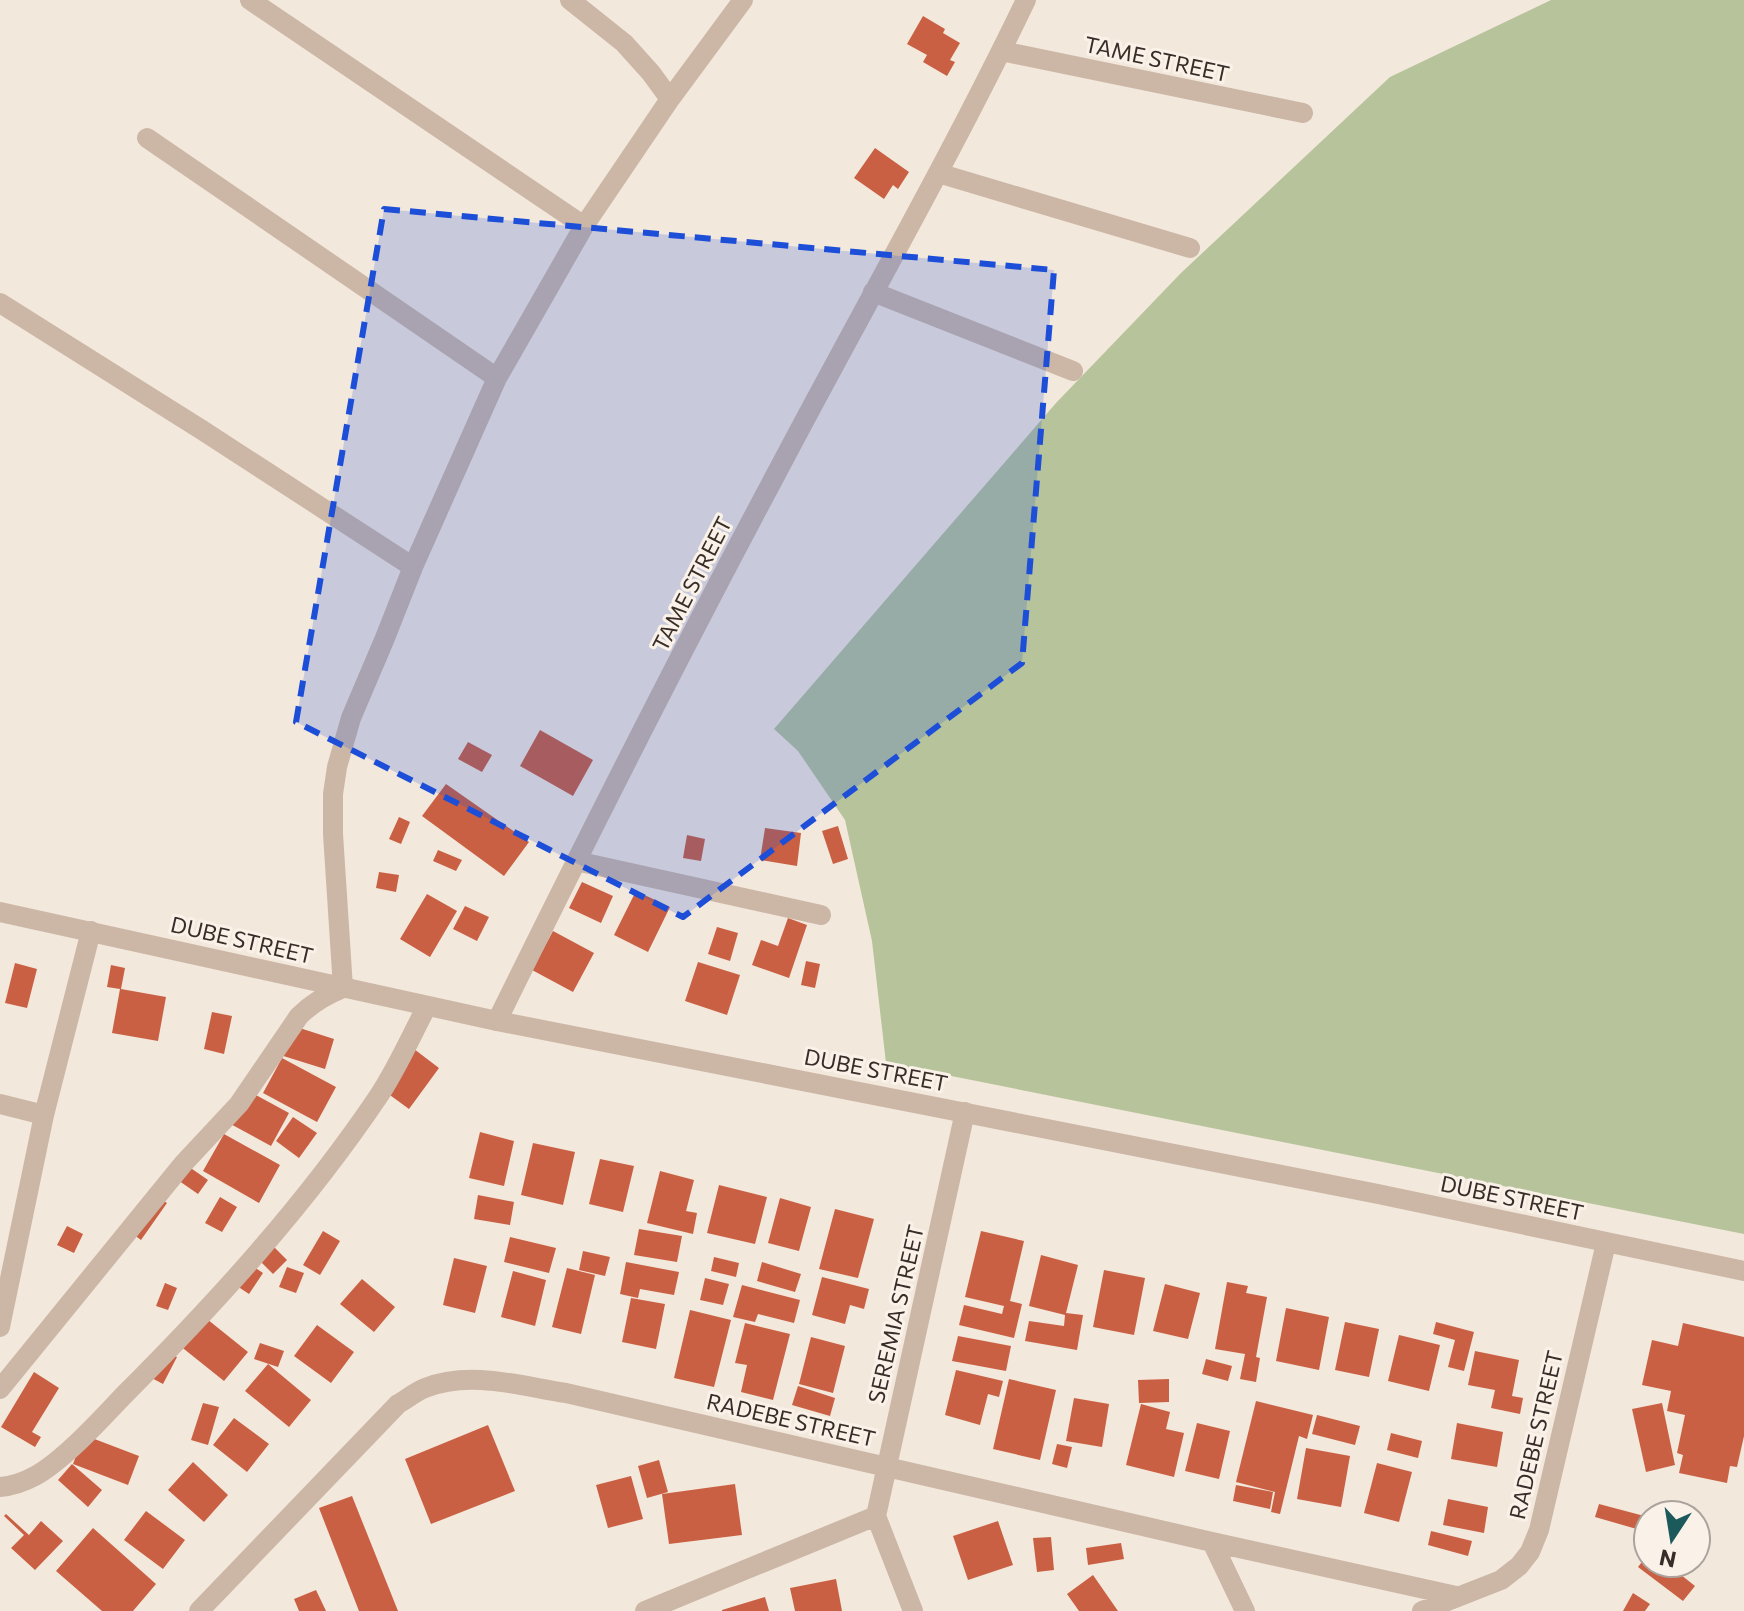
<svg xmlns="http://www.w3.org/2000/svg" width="1744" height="1611" viewBox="0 0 1744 1611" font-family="Commissioner,sans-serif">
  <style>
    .green { fill: #b7c39b }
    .building { fill: #ca6043 }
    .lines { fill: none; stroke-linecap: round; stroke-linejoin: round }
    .minor { stroke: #ccb7a7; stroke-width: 20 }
    .tertiary { stroke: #ccb7a7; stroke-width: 20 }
    .marked { fill: #1d4ed8; fill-opacity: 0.2; stroke: #1d4ed8; stroke-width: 6; stroke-dasharray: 16 10; stroke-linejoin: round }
    .labels { text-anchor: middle; stroke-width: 6; stroke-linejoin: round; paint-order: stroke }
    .street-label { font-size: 22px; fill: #382d28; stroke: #faf2e9 }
  </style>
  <rect width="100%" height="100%" fill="#f3e8dc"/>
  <!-- green -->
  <path class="green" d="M 1551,0 L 1744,0 L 1744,1234 L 886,1063 L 872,941 L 845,820 L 798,751 L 774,729 L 1056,403 L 1181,273 L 1390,77 Z"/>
  <!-- building -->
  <path class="building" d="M 923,16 L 945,29 L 943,33 L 960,43 L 950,60 L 955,62 L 947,76 L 923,62 L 927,55 L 907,44 Z
    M 875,148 L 909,172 L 898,189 L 893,185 L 884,199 L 854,178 Z
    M 540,730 L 593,760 L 573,796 L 520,766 Z
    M 468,742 L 492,755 L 482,772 L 458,759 Z
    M 446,784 L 529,842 L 504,876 L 422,816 Z
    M 399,817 L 410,822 L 401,844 L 389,839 Z
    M 838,826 L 848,859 L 833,864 L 822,831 Z
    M 765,828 L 801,833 L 797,866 L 760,860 Z
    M 687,835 L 705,839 L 701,861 L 683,858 Z
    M 438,850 L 462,860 L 456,871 L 433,861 Z
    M 379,872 L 399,875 L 396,892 L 376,888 Z
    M 582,882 L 613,896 L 601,923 L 569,908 Z
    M 636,891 L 670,907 L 648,952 L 614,935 Z
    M 427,894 L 457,911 L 430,957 L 400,939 Z
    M 465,906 L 489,917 L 477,941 L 453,929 Z
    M 788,918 L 807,925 L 789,978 L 752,965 L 761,940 L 778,946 Z
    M 717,927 L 738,933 L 730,961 L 708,954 Z
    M 553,931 L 594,953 L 573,992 L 532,970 Z
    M 806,961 L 820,964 L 815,988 L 801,985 Z
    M 698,962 L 740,975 L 727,1015 L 685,1001 Z
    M 15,963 L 37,969 L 27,1008 L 5,1003 Z
    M 111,965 L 125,968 L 121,989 L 166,997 L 158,1041 L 112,1033 L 120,989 L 107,987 Z
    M 212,1012 L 232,1016 L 224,1054 L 204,1049 Z
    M 287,1024 L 334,1039 L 325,1069 L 277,1054 Z
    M 414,1049 L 439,1068 L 409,1109 L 383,1090 Z
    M 282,1058 L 336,1087 L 317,1122 L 263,1093 Z
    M 243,1088 L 289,1113 L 271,1146 L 225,1121 Z
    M 293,1117 L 317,1133 L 299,1158 L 276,1141 Z
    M 480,1132 L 514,1141 L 504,1186 L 469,1178 Z
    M 224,1134 L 280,1165 L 259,1203 L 203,1171 Z
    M 533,1143 L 575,1152 L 563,1205 L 521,1195 Z
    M 600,1159 L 634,1166 L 623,1212 L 589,1204 Z
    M 182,1162 L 208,1180 L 198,1194 L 172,1176 Z
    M 660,1171 L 694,1180 L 686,1211 L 697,1213 L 693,1234 L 647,1223 Z
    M 719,1185 L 767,1197 L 755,1244 L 707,1233 Z
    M 151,1193 L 167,1203 L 141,1240 L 126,1229 Z
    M 478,1195 L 514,1202 L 510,1225 L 474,1219 Z
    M 220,1197 L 237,1207 L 222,1232 L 205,1223 Z
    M 780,1198 L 811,1207 L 799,1251 L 768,1243 Z
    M 835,1209 L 874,1219 L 858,1278 L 819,1269 Z
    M 67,1226 L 83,1234 L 74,1253 L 57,1245 Z
    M 639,1229 L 682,1236 L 677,1262 L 634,1255 Z
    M 323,1231 L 340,1241 L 320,1275 L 303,1265 Z
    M 981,1231 L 1024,1241 L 1010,1301 L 1022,1304 L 1014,1338 L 959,1325 L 964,1305 L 1002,1314 L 1004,1306 L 965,1297 Z
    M 264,1237 L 287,1260 L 273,1274 L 250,1251 Z
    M 510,1237 L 556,1248 L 549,1273 L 504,1262 Z
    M 583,1251 L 610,1257 L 605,1276 L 579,1270 Z
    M 1041,1255 L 1078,1265 L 1066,1313 L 1083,1315 L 1077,1350 L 1025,1341 L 1029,1321 L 1064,1326 L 1065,1315 L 1029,1306 Z
    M 714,1257 L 739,1263 L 736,1277 L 711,1271 Z
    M 454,1258 L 487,1266 L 475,1313 L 443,1305 Z
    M 245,1261 L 263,1273 L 249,1294 L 231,1282 Z
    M 626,1262 L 679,1272 L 674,1295 L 640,1289 L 638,1298 L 620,1294 Z
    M 762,1262 L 801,1274 L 795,1292 L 757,1281 Z
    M 287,1267 L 304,1273 L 296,1293 L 279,1287 Z
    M 567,1268 L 595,1275 L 581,1334 L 552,1327 Z
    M 1104,1270 L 1145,1278 L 1134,1335 L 1093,1327 Z
    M 513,1271 L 546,1280 L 535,1326 L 501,1317 Z
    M 822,1277 L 869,1289 L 864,1309 L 850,1305 L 845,1324 L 812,1315 Z
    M 705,1278 L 729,1284 L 723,1305 L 700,1300 Z
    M 362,1279 L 395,1307 L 374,1332 L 340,1304 Z
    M 1227,1282 L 1248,1286 L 1246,1293 L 1267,1297 L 1256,1357 L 1260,1358 L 1256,1382 L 1240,1379 L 1245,1354 L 1215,1349 Z
    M 165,1283 L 177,1288 L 168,1310 L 156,1306 Z
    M 1165,1284 L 1200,1293 L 1188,1339 L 1153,1331 Z
    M 742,1285 L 800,1300 L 794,1323 L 758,1314 L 755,1322 L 733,1317 Z
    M 631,1298 L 665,1304 L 656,1349 L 622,1342 Z
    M 1286,1308 L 1329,1317 L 1319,1370 L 1276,1361 Z
    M 690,1310 L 731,1320 L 714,1387 L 674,1378 Z
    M 197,1311 L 248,1352 L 224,1381 L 174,1341 Z
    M 1345,1322 L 1379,1329 L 1369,1377 L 1335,1370 Z
    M 1436,1322 L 1474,1332 L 1464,1371 L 1448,1367 L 1455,1340 L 1433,1334 Z
    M 745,1323 L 790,1334 L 773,1400 L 741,1392 L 747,1365 L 735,1363 Z
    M 1683,1323 L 1744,1337 L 1744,1436 L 1737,1467 L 1730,1466 L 1727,1483 L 1679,1473 L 1683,1455 L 1677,1453 L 1685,1415 L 1667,1411 L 1671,1391 L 1642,1385 L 1652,1340 L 1678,1346 Z
    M 317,1325 L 354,1352 L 331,1383 L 294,1356 Z
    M 1399,1335 L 1440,1345 L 1429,1391 L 1388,1381 Z
    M 958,1336 L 1011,1346 L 1006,1371 L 952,1361 Z
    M 811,1337 L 845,1346 L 833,1393 L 799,1384 Z
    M 260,1343 L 284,1351 L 278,1367 L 254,1359 Z
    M 161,1348 L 177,1357 L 163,1384 L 146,1375 Z
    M 1475,1351 L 1519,1360 L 1512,1396 L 1523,1398 L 1520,1414 L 1491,1408 L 1495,1390 L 1468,1385 Z
    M 1206,1359 L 1232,1366 L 1228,1381 L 1202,1374 Z
    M 268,1364 L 311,1400 L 289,1427 L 245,1391 Z
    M 956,1370 L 1003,1381 L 999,1397 L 988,1394 L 980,1425 L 945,1415 Z
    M 34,1372 L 59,1388 L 32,1432 L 41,1437 L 35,1447 L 1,1427 Z
    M 1009,1379 L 1056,1390 L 1040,1460 L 993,1449 Z
    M 1169,1379 L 1169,1402 L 1139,1403 L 1138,1380 Z
    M 798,1386 L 835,1398 L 830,1416 L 792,1405 Z
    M 1074,1398 L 1109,1404 L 1102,1447 L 1066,1441 Z
    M 1256,1401 L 1313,1415 L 1307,1439 L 1299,1436 L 1280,1514 L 1271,1512 L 1275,1492 L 1236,1482 Z
    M 203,1403 L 219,1407 L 208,1445 L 191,1440 Z
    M 1662,1403 L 1675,1465 L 1646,1472 L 1632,1409 Z
    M 1141,1404 L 1170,1412 L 1166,1429 L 1184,1433 L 1174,1477 L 1126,1465 Z
    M 1317,1415 L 1360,1426 L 1355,1445 L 1312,1434 Z
    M 234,1418 L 269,1444 L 247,1472 L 213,1445 Z
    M 1197,1423 L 1230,1431 L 1219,1479 L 1185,1471 Z
    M 1457,1423 L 1503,1432 L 1497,1467 L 1451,1459 Z
    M 488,1425 L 515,1491 L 431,1524 L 405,1459 Z
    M 1391,1433 L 1422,1441 L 1418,1458 L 1387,1450 Z
    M 84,1435 L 139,1456 L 128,1485 L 73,1464 Z
    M 1057,1444 L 1072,1447 L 1067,1468 L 1052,1464 Z
    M 1306,1448 L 1350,1456 L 1341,1507 L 1297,1499 Z
    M 659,1460 L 668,1492 L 647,1498 L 638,1466 Z
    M 193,1462 L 228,1495 L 204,1522 L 168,1490 Z
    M 1377,1463 L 1412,1472 L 1399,1522 L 1364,1513 Z
    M 72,1464 L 102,1490 L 88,1507 L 58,1480 Z
    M 631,1476 L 643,1519 L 608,1528 L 596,1485 Z
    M 735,1484 L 742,1535 L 669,1544 L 662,1494 Z
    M 1236,1485 L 1273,1492 L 1270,1509 L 1233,1501 Z
    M 352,1496 L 398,1611 L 359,1611 L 319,1508 Z
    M 1448,1499 L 1488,1507 L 1484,1533 L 1443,1525 Z
    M 1599,1504 L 1648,1517 L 1647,1532 L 1595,1517 Z
    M 146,1511 L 185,1540 L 163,1569 L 124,1540 Z
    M 6,1514 L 29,1535 L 41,1521 L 63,1541 L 35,1570 L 11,1548 L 24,1535 L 4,1516 Z
    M 998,1521 L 1013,1565 L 968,1580 L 953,1536 Z
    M 93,1528 L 156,1584 L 133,1611 L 102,1611 L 56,1571 Z
    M 1431,1531 L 1472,1541 L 1468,1556 L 1428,1545 Z
    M 1051,1537 L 1054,1570 L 1037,1572 L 1033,1538 Z
    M 1121,1543 L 1124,1559 L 1088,1565 L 1086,1548 Z
    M 1648,1554 L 1648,1563 L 1666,1563 L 1695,1586 L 1683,1601 L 1638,1567 Z
    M 1093,1575 L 1118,1611 L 1079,1611 L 1067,1594 Z
    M 836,1579 L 842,1611 L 795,1611 L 790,1588 Z
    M 316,1590 L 326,1611 L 299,1611 L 294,1599 Z
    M 1633,1593 L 1650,1604 L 1645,1611 L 1623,1611 Z
    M 765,1597 L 769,1611 L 722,1611 L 722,1610 Z"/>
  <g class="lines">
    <!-- minor -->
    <path class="minor" d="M 250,0 L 584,226
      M 570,0 L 624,43 L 651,73 L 670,99
      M 1001,51 L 1303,113
      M 147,138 L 497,378
      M 938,173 L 1190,248
      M 873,292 L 1073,371
      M 0,303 L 202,430 L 413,567
      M 576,861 L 821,915
      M 497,1021 C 587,838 679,656 775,476 C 858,318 948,162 1026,0
      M 0,1104 L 44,1115
      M 0,1327 L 44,1115 L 91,931
      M 0,1389 L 183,1164 L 239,1104 L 299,1016 C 312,1003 326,995 343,988 L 333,834 L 333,794 L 337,767 L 351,718 L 385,638 L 413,567 L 497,378 L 584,226 L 670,99 L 743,0
      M 0,1487 C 12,1486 24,1482 35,1476 C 64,1460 101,1419 125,1394 C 217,1302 305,1205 378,1097 C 397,1069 411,1036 427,1006
      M 876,1516 L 913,1611
      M 1212,1542 L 1245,1611
      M 199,1611 L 398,1404 C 407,1399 415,1392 425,1388 C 470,1370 520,1386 566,1393 L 1212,1542 L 1456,1596
      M 645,1611 L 876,1516 L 965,1112
      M 1422,1611 L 1501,1580 L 1519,1566 L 1530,1552 L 1539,1530 L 1606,1243"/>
    <!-- tertiary -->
    <path class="tertiary" d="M 0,912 L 497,1021 L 1378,1194 L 1744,1271"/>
  </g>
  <!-- marked area -->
  <path class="marked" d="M 384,209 L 1054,270 L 1022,663 L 683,917 L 296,722 Z"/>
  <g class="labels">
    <!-- street labels -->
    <g class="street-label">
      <text transform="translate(1157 59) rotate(12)" y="8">TAME STREET</text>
      <text transform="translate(692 584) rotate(-63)" y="8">TAME STREET</text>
      <text transform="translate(242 940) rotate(13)" y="8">DUBE STREET</text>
      <text transform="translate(876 1070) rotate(11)" y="8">DUBE STREET</text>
      <text transform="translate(1512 1198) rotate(12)" y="8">DUBE STREET</text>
      <text transform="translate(896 1314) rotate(-77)" y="8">SEREMIA STREET</text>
      <text transform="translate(791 1420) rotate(13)" y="8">RADEBE STREET</text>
      <text transform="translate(1536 1435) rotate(-77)" y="8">RADEBE STREET</text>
    </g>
  </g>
  <!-- north arrow -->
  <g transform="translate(1672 1539) rotate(192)"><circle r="38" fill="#faf2e9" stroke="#aca39c" stroke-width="2"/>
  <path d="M0-6L14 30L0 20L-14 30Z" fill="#1c595b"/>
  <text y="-12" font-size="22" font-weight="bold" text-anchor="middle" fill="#382d28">N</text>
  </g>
</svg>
